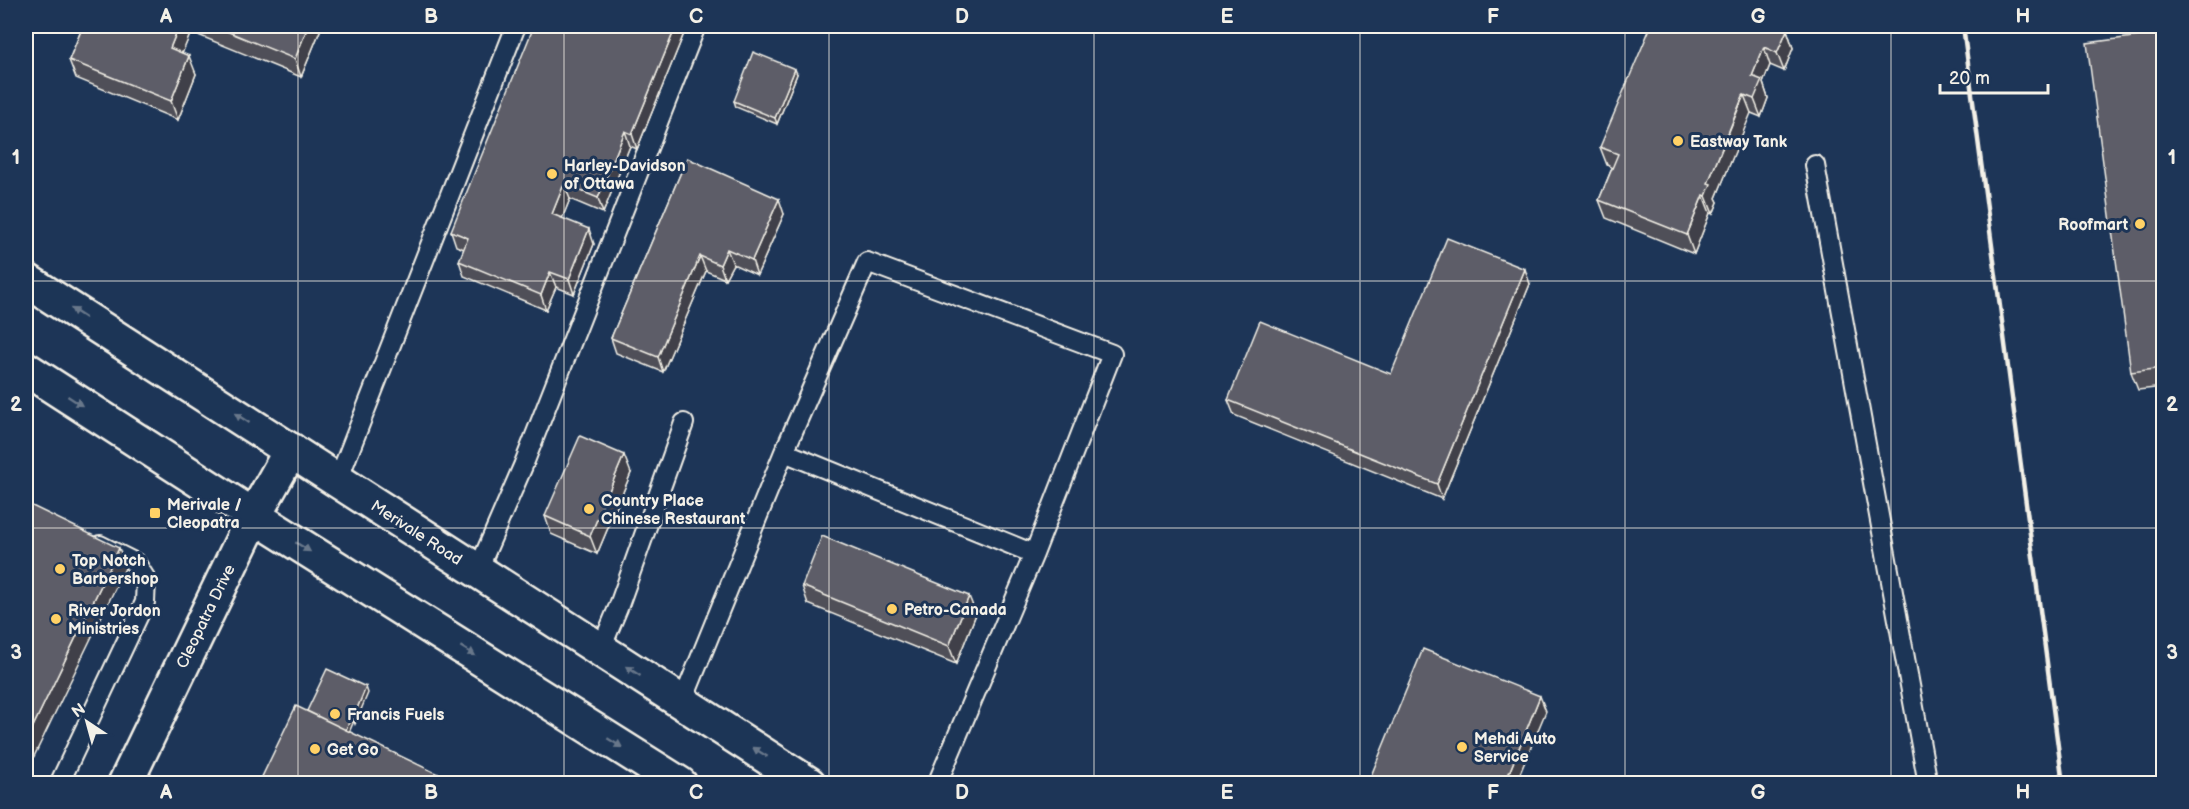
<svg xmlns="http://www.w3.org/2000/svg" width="2189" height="809" viewBox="0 0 2189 809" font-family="'Balsamiq Sans',sans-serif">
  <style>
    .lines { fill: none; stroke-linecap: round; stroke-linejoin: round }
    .service-casing { stroke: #f4f1e8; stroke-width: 22 }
    .tertiary-casing { stroke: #f4f1e8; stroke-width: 38 }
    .secondary-casing { stroke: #f4f1e8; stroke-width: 38 }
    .service { stroke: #1d3557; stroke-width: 18 }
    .tertiary { stroke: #1d3557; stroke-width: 33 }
    .secondary { stroke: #1d3557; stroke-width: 33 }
    .rail { stroke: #f4f1e8; stroke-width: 4.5 }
    .wall { fill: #505059; stroke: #f4f1e8; stroke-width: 1.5 }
    .shaded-wall { fill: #414148; stroke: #f4f1e8; stroke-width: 1.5 }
    .building { fill: #5d5d67; stroke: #f4f1e8; stroke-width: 1.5 }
    .oneway { fill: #68778a }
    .grid { fill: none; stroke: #f4f1e8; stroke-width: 1.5; stroke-opacity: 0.55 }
    .poi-dot { fill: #ffd166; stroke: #1d3557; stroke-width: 2 }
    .labels { text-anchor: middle; stroke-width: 6; stroke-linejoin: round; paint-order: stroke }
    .poi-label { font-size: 16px; font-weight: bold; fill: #f4f1e8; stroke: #1d3557; text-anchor: start }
    .street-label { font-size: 16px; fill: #f4f1e8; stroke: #1d3557 }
    .neatline { fill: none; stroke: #f4f1e8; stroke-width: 2 }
    .grid-label { font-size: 20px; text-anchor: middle; font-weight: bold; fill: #f4f1e8 }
  </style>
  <rect width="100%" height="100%" fill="#1d3557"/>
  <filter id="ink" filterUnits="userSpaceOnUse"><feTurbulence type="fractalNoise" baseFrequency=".0167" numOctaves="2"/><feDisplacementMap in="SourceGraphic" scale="12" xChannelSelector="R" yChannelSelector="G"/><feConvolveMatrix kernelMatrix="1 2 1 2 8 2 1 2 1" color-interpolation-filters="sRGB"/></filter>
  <g filter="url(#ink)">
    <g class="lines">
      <!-- service casing -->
      <g class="service-casing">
        <path id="service" d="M 1815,165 L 1928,784
          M 784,452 L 867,262 L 1112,354 L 1034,554
          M 338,480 L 516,26
          M 477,572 L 523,466 L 696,26
          M 600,651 L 618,608 L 684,423
          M 682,703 L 784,452 L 1034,554 L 937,784
          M 59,784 L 145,602 L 146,579 L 136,563 L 100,545"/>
      </g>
      <!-- tertiary casing -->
      <g class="tertiary-casing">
        <path id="tertiary" d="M 125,784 L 254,516 L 291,450"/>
      </g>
      <!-- secondary casing -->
      <g class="secondary-casing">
        <path id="secondary" d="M 26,280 L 809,784
          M 26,369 L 254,516 L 680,784"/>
      </g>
      <!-- service -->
      <use href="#service" class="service"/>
      <!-- tertiary -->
      <use href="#tertiary" class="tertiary"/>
      <!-- secondary -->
      <use href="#secondary" class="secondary"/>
      <!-- rail -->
      <path class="rail" d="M 1963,26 L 2063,784"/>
    </g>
    <!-- wall -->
    <path class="wall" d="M 83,26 L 322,26 L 301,77 L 191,32 L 182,53 L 196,74 L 178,120 L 76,78 L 69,60 Z
      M 687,26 L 637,149 L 630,146 L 603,213 L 570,199 L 562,218 L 594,244 L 574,294 L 556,287 L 546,310 L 464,276 L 459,261 L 464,249 L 456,246 L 451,231 Z
      M 1787,30 L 1793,48 L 1784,71 L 1770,65 L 1763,83 L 1768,98 L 1761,117 L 1751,113 L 1750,114 L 1716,198 L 1718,202 L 1713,214 L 1710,213 L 1694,254 L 1606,218 L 1599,200 L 1612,168 L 1607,165 L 1600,147 Z
      M 2163,33 L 2163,387 L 2138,390 L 2131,372 Z
      M 797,74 L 777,124 L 736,107 L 734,101 Z
      M 687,158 L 784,214 L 757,275 L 733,264 L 725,279 L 706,271 L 663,372 L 616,353 L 611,338 Z
      M 1530,284 L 1442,499 L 1234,415 L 1228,400 L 1391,374 Z
      M 631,473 L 597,554 L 551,534 L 545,516 Z
      M 802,586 L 976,614 L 956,664 L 808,604 Z"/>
    <!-- shaded-wall -->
    <path class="shaded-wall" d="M 179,26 L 189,26 L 191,32 L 177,66 L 170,48 Z
      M 308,26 L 322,26 L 301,77 L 295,59 Z
      M 676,26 L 687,26 L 637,149 L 632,134 Z
      M 1787,30 L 1793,48 L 1784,71 L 1777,53 Z
      M 1764,47 L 1770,65 L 1763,83 L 1768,98 L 1761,117 L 1754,99 L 1752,76 Z
      M 189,56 L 196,74 L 178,120 L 171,101 Z
      M 795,69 L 797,74 L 777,124 L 775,118 Z
      M 1744,95 L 1751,113 L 1716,198 L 1718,202 L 1713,214 L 1706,196 L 1708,183 Z
      M 625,131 L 630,146 L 603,213 L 598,198 Z
      M 564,184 L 570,199 L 558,229 L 552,214 Z
      M 1703,195 L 1710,213 L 1694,254 L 1687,235 Z
      M 779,199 L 784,214 L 757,275 L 752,260 Z
      M 589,229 L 594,244 L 574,294 L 569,279 Z
      M 727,249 L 733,264 L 725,279 L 720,265 Z
      M 700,256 L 706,271 L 663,372 L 658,357 Z
      M 1525,269 L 1530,284 L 1442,499 L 1437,484 Z
      M 550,272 L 556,287 L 546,310 L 541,295 Z
      M 624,455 L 631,473 L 597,554 L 590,536 Z
      M 119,548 L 126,566 L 26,773 L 26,741 Z
      M 969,596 L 976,614 L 956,664 L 949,646 Z
      M 366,687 L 368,693 L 355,724 L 353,718 Z
      M 1540,696 L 1546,711 L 1516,783 L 1505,783 Z
      M 351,717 L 353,723 L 345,742 L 343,736 Z
      M 438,774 L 442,783 L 434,783 Z"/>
    <!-- building -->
    <path class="building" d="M 83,26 L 179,26 L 170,48 L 189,56 L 171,101 L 69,60 Z
      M 214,26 L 308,26 L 295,59 Z
      M 534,26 L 676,26 L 632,134 L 625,131 L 598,198 L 564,184 L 552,214 L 589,229 L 569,279 L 550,272 L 541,295 L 459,261 L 468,238 L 451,231 Z
      M 1651,26 L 1776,26 L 1787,30 L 1777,53 L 1764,47 L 1752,76 L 1762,80 L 1754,99 L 1744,95 L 1743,96 L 1708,183 L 1711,184 L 1706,196 L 1703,195 L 1687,235 L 1599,200 L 1618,154 L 1600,147 Z
      M 2163,33 L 2163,368 L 2131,372 L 2087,43 Z
      M 753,52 L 795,69 L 775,118 L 734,101 Z
      M 687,158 L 779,199 L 752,260 L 727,249 L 720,265 L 700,256 L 658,357 L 611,338 Z
      M 1447,238 L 1525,269 L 1437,484 L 1228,400 L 1260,321 L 1391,374 Z
      M 580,436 L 624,455 L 590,536 L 545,516 Z
      M 26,503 L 119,548 L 26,741 Z
      M 822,536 L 969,596 L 949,646 L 802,586 Z
      M 1423,649 L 1540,696 L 1505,783 L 1368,783 Z
      M 327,669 L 366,687 L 353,718 L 351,717 L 346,730 L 307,711 Z
      M 296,706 L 438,774 L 434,783 L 259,783 Z"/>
    <!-- one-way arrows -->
    <defs><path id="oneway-solid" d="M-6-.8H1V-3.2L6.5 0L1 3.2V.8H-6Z" transform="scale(1.5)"/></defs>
    <g class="oneway">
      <use href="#oneway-solid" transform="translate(78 313) rotate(-147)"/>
      <use href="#oneway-solid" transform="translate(75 401) rotate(33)"/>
      <use href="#oneway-solid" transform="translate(242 418) rotate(-147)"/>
      <use href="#oneway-solid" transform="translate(303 547) rotate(32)"/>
      <use href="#oneway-solid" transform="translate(468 651) rotate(32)"/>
      <use href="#oneway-solid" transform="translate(633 671) rotate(-147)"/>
      <use href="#oneway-solid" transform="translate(615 743) rotate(32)"/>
      <use href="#oneway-solid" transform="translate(760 752) rotate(-148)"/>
    </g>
  </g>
  <!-- grid -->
  <path class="grid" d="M 298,26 L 298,784M 564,26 L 564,784M 829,26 L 829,784M 1094,26 L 1094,784M 1360,26 L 1360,784M 1625,26 L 1625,784M 1891,26 L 1891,784M 26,281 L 2164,281M 26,528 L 2164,528"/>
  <!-- markers -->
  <g class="poi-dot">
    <circle cx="1678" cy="141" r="6"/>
    <circle cx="552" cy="174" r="6"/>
    <circle cx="2140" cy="224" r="6"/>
    <circle cx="589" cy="509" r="6"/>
    <rect x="149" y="507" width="12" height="12" rx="3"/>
    <circle cx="60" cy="569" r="6"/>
    <circle cx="892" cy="609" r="6"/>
    <circle cx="56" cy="619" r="6"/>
    <circle cx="335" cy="714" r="6"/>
    <circle cx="1462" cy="747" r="6"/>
    <circle cx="315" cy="749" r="6"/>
  </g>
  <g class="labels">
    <!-- poi labels -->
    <g class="poi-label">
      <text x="1690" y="147">Eastway Tank</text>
      <text x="564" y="171">Harley-Davidson<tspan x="564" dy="18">of Ottawa</tspan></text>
      <text x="2128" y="230" text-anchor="end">Roofmart</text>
      <text x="601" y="506">Country Place<tspan x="601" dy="18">Chinese Restaurant</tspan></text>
      <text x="167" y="510">Merivale /<tspan x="167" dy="18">Cleopatra</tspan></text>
      <text x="72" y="566">Top Notch<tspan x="72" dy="18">Barbershop</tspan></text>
      <text x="904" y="615">Petro-Canada</text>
      <text x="68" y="616">River Jordon<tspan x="68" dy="18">Ministries</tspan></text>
      <text x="347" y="720">Francis Fuels</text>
      <text x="1474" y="744">Mehdi Auto<tspan x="1474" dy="18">Service</tspan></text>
      <text x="327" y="755">Get Go</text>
    </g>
    <!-- street labels -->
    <g class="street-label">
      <text transform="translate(417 532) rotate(33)" y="6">Merivale Road</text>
      <text transform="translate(205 616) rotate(-64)" y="6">Cleopatra Drive</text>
    </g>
  </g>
  <!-- margin -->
  <rect width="2189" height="809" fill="none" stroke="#1d3557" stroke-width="66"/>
  <!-- north arrow -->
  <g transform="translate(87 722) rotate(324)" stroke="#1d3557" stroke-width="4.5" paint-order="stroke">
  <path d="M0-4.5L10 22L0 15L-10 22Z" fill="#f4f1e8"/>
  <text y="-9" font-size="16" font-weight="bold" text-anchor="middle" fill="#f4f1e8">N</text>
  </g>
  <!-- scale -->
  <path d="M1940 84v9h108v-9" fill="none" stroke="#f4f1e8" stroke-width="3"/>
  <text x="1949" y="84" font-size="18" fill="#f4f1e8" stroke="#1d3557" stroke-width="4.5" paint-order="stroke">20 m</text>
  <rect x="33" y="33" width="2123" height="743" class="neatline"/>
  <g class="grid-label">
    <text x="166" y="23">A</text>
    <text x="431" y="23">B</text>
    <text x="696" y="23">C</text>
    <text x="962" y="23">D</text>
    <text x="1227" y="23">E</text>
    <text x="1493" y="23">F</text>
    <text x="1758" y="23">G</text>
    <text x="2023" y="23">H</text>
    <text x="16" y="164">1</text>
    <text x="2172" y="164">1</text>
    <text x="16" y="411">2</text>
    <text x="2172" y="411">2</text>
    <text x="16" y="659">3</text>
    <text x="2172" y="659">3</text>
    <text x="166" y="799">A</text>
    <text x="431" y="799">B</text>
    <text x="696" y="799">C</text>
    <text x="962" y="799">D</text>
    <text x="1227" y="799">E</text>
    <text x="1493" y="799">F</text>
    <text x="1758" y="799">G</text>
    <text x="2023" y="799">H</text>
  </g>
</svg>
